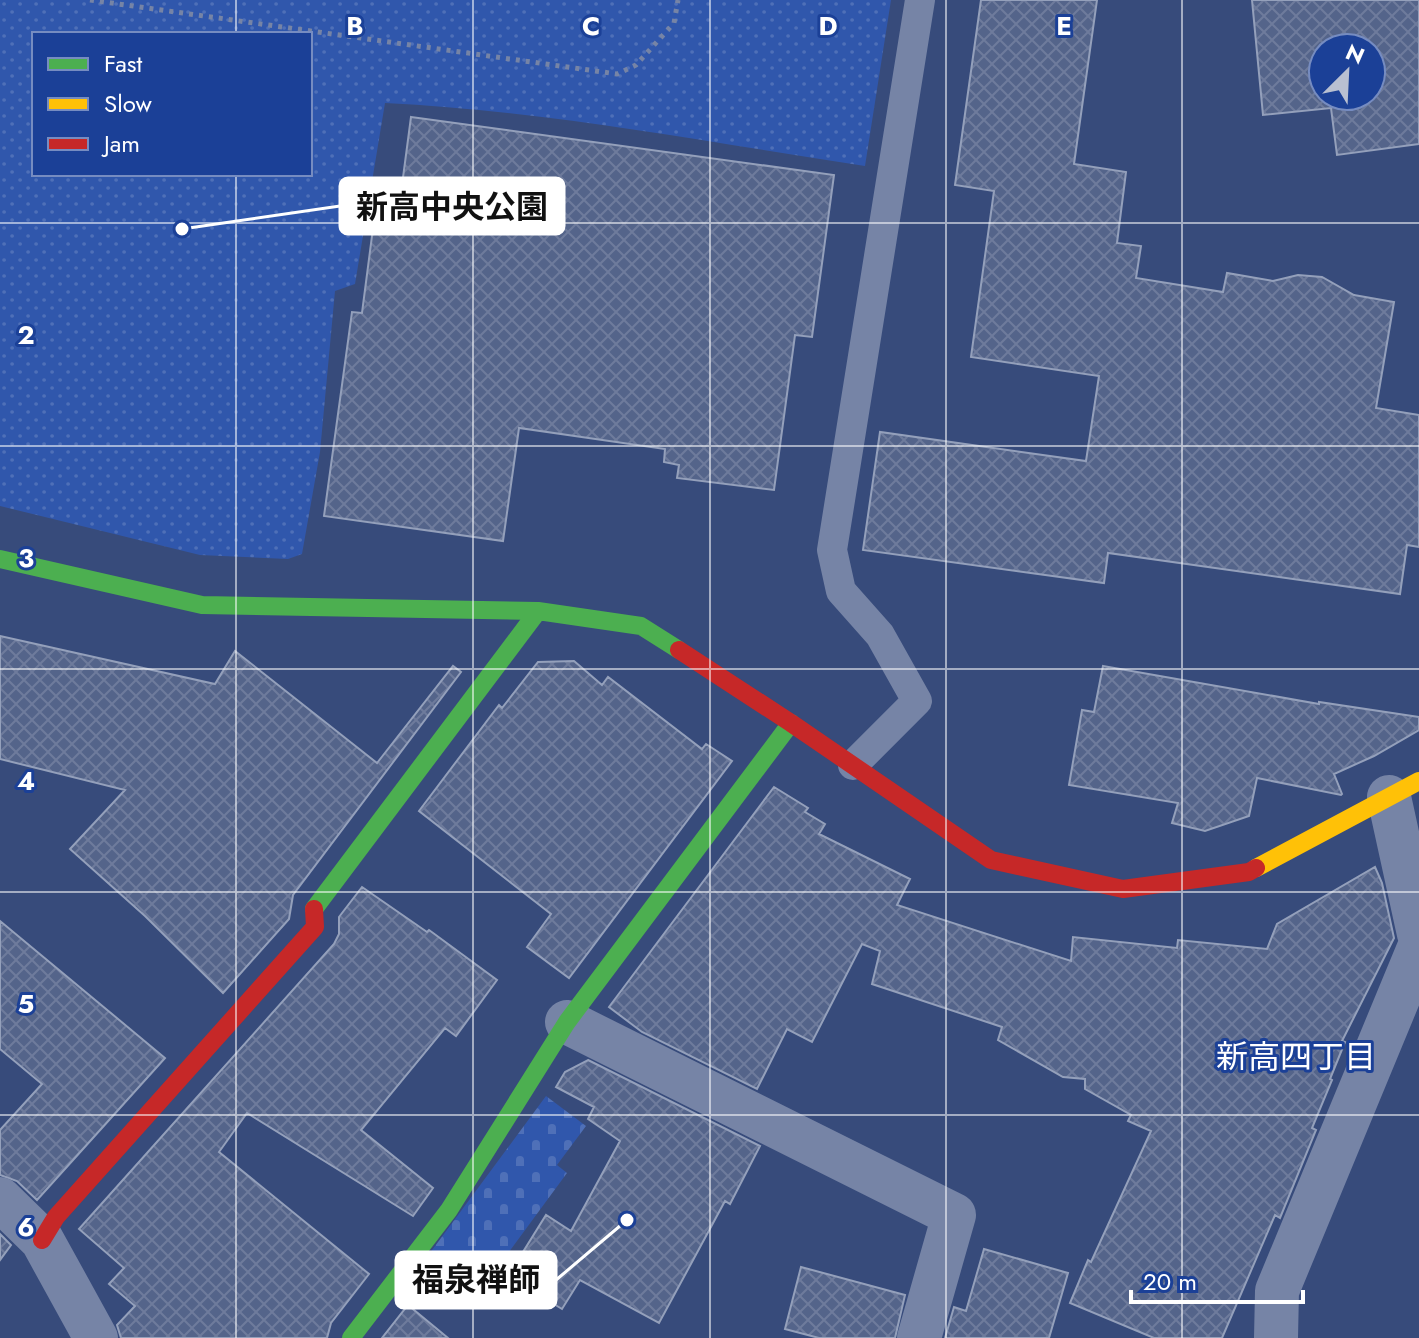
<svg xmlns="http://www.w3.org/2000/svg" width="1419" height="1338" viewBox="0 0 1419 1338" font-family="Jost,'Noto Sans JP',sans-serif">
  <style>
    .cemetery { fill: url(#cemetery-stones) }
    .park { fill: url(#park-dots); fill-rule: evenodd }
    .building { fill: url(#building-cross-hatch); stroke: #94a0bb; stroke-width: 2; fill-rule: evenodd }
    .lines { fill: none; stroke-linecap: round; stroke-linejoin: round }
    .path { stroke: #7684a6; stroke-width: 5; stroke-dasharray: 4 6; stroke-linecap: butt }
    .lane { stroke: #7684a6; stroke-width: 30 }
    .street { stroke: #7684a6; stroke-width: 44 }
    .fast { stroke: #4caf50; stroke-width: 18 }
    .slow { stroke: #ffc107; stroke-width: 18 }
    .jam { stroke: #c62828; stroke-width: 18 }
    .grid { fill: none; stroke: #fff; stroke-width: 2; stroke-opacity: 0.55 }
    .labels { text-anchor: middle; stroke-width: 6; stroke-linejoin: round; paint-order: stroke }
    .neighbourhood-label { font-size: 32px; fill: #fff; stroke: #1b4097 }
    .grid-label { font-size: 26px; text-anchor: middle; font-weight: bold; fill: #fff; stroke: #1b4097; stroke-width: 6; stroke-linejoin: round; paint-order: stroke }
    .leader { fill: none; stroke: #fff; stroke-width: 3 }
    .callout-dot { fill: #fff; stroke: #1b4097; stroke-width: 3 }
    .callout { fill: #fff; stroke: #fff; stroke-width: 3 }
    .callout-label { font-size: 32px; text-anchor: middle; font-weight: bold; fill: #111 }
  </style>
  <defs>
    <pattern id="cemetery-stones" width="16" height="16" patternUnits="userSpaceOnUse" patternTransform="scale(2)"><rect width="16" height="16" fill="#3057ac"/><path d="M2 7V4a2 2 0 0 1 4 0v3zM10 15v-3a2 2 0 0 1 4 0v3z" fill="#4f70b8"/></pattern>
    <pattern id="park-dots" width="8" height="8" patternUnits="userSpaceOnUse" patternTransform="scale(2)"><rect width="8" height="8" fill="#3057ac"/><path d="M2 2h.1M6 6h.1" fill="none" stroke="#4f70b8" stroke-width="1.8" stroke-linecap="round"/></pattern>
    <pattern id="building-cross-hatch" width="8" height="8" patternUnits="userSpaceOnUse" patternTransform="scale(2)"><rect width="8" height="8" fill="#54648a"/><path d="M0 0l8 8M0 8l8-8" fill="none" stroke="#6e7b9c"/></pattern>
  </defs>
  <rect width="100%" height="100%" fill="#374b7b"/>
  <!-- cemetery -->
  <path class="cemetery" d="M 546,1096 L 586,1126 L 557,1165 L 567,1173 L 475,1298 L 424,1261 Z"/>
  <!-- park -->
  <path class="park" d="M 0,0 L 891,0 L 865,166 C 706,142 546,111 385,103 L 355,284 L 335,291 L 320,452 L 302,554 L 288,559 L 200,555 L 0,506 ZM 310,34 L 310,174 L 34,174 L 34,34 Z"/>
  <!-- building -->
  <path class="building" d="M 981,0 L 1097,0 L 1074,164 L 1126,172 L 1117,243 L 1141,246 L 1136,278 L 1223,292 L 1227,273 L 1273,281 L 1298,275 L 1322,277 L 1354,295 L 1394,302 L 1376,408 L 1419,415 L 1419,547 L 1407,545 L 1400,594 L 1108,553 L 1104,583 L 863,550 L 880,432 L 1086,461 L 1099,376 L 971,357 L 994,191 L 955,185 Z
    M 1252,0 L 1419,0 L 1419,144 L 1337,155 L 1331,108 L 1263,115 ZM 1323,48 L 1371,48 L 1371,96 L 1323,96 Z
    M 411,117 L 834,175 L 812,337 L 795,335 L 774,490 L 677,478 L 679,465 L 664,462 L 665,449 L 519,428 L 503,541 L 324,516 L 352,312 L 362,313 L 376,205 L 399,208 Z
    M 0,636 L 215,684 L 235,651 L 377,763 L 453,666 L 461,672 L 293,895 L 289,919 L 223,993 L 145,916 L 70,849 L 125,790 L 0,759 Z
    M 574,661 L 602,685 L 608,677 L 702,749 L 706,744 L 732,761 L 569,978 L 527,947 L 551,914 L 419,811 L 499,705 L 502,708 L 538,662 Z
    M 1103,666 L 1319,704 L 1319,702 L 1419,717 L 1419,730 L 1374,756 L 1334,774 L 1342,794 L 1341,795 L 1257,778 L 1249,816 L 1205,831 L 1172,823 L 1178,803 L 1069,785 L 1082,710 L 1094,712 Z
    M 774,787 L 808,808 L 805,812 L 825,824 L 819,834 L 910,879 L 897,905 L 1071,961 L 1073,937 L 1177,948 L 1178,940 L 1267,949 L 1277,924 L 1375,867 L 1382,883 L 1394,938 L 1342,1041 L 1345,1042 L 1330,1079 L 1332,1080 L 1312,1128 L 1316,1130 L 1280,1218 L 1275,1215 L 1222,1338 L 1154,1338 L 1070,1303 L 1088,1260 L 1091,1262 L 1151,1131 L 1128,1121 L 1131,1115 L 1085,1089 L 1085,1079 L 1063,1077 L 998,1040 L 1002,1027 L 872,984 L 880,951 L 862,944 L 812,1042 L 787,1029 L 757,1089 L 642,1032 L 609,1007 Z
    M 362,887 L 427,932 L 429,930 L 497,980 L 456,1036 L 445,1028 L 361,1130 L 433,1188 L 413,1216 L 247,1113 L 219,1152 L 369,1274 L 331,1323 L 327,1338 L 121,1338 L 117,1325 L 135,1306 L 109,1284 L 124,1268 L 79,1229 L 334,944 L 339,934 L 339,917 Z
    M 0,921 L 165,1058 L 37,1200 L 17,1181 L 0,1175 L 0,1130 L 42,1084 L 0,1049 Z
    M 588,1060 L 760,1146 L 730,1204 L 725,1201 L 659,1323 L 580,1280 L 562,1309 L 508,1276 L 546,1215 L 571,1231 L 620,1141 L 588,1119 L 594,1107 L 556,1087 L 565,1072 Z
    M 0,1234 L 11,1245 L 0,1260 Z
    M 984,1249 L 1068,1273 L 1049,1338 L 945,1338 L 954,1307 L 966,1311 Z
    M 801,1267 L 905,1295 L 895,1338 L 819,1338 L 785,1329 Z
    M 408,1305 L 448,1338 L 382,1338 Z"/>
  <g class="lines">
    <!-- path -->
    <path class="path" d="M 90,0 L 617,74 L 636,65 L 674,23 L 678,0"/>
    <!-- lane -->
    <path class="lane" d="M 853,765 L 917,701 L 880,635 L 841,591 L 832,550 L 920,0"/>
    <!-- street -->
    <path class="street" d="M 1389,797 L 1419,934
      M 567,1022 L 954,1215 L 919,1338
      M 0,1199 L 42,1240 L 96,1338
      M 1276,1338 L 1277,1291 L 1419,948"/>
    <!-- fast -->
    <path class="fast" d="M 0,559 L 202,605 L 538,611 L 641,626 L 679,650
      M 314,909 L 538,611
      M 351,1338 L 449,1210 L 567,1022 L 791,723"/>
    <!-- slow -->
    <path class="slow" d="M 1256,868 L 1419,781"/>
    <!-- jam -->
    <path class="jam" d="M 679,650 L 791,723 L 991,860 L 1123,889 L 1249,872 L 1256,868
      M 42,1240 L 56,1217 L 315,927 L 314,909"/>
  </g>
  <!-- grid -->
  <path class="grid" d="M 236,0 L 236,34M 473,0 L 473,1338M 710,0 L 710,1338M 946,0 L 946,1338M 1182,0 L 1182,1338M 236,174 L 236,1338M 0,223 L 1419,223M 0,446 L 1419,446M 0,669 L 1419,669M 0,892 L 1419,892M 0,1115 L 1419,1115"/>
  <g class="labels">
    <!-- neighbourhood labels -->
    <g class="neighbourhood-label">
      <text x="1296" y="1068">新高四丁目</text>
    </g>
  </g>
  <g class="grid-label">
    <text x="355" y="35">B</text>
    <text x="591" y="35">C</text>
    <text x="828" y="35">D</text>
    <text x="1064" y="35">E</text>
    <text x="26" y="344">2</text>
    <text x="26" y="567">3</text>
    <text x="26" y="790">4</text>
    <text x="26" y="1013">5</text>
    <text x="26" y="1236">6</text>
  </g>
  <!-- callouts -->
  <path class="leader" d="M182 229L340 206M627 1220L556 1280"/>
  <g class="callout-dot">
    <circle cx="182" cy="229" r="8"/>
    <circle cx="627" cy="1220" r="8"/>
  </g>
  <g class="callout">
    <rect x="340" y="178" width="224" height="56" rx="8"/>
    <rect x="396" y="1252" width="160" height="56" rx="8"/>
  </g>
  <g class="callout-label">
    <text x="452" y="218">新高中央公園</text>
    <text x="476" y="1291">福泉禅師</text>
  </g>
  <!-- legend -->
  <rect x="32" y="32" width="280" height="144" fill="#1b4097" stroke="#768cc1" stroke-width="2"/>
  <rect x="48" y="58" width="40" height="12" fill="#4caf50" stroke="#768cc1" stroke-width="2"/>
  <text x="104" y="72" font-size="24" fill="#ffffff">Fast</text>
  <rect x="48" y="98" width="40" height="12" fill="#ffc107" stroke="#768cc1" stroke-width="2"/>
  <text x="104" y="112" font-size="24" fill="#ffffff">Slow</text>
  <rect x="48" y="138" width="40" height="12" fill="#c62828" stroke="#768cc1" stroke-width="2"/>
  <text x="104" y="152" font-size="24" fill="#ffffff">Jam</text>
  <!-- north arrow -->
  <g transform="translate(1347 72) rotate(24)"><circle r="38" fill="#1b4097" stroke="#768cc1" stroke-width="2"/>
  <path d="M0-6L14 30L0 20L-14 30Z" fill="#b9c0d1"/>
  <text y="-12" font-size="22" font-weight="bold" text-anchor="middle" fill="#ffffff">N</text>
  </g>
  <!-- scale -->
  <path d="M1131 1290v12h172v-12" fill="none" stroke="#ffffff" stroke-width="4"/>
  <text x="1143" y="1290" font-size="24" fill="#ffffff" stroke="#1b4097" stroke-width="6" paint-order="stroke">20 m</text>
</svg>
